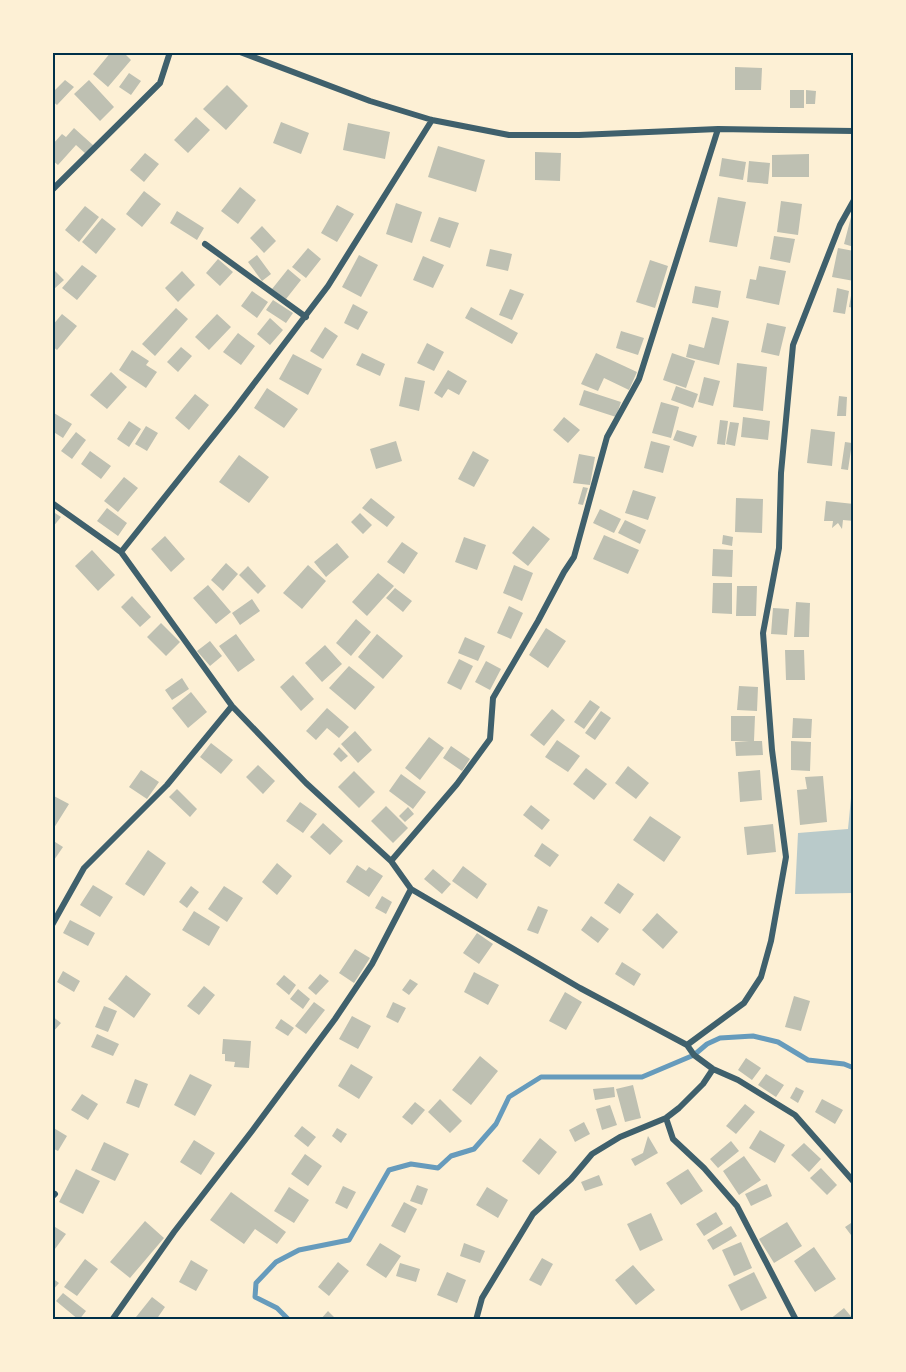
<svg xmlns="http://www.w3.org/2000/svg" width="906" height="1372" viewBox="0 0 906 1372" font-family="Jost,sans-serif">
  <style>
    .green { fill: #b9caca }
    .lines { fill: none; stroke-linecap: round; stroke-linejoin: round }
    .stream { stroke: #669bbc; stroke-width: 5 }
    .building { fill: #bec0b2 }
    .minor { stroke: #3f606c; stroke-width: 6 }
    .neatline { fill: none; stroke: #003049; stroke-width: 2 }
  </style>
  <rect width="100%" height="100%" fill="#fdf0d5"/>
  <!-- green -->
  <path class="green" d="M 853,796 L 853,893 L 795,894 L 798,833 L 848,829 L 851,798 Z"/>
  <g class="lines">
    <!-- stream -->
    <path class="stream" d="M 289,1320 L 277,1308 L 255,1297 L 256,1283 L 276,1262 L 299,1250 L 349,1240 L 389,1170 L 411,1164 L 438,1168 L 451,1156 L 474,1149 L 496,1124 L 509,1097 L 541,1077 L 642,1077 L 694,1055 L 707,1044 L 720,1038 L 753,1036 L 778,1042 L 808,1060 L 844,1064 L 854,1068"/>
  </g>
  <!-- building -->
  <path class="building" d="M 111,52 L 123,52 L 131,60 L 108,87 L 93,74 Z
    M 735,67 L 762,68 L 761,90 L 735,90 Z
    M 129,73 L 141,81 L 131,95 L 119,87 Z
    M 65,80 L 74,87 L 57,105 L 52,101 L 52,93 Z
    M 89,80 L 114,107 L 100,121 L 74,94 Z
    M 227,85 L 248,106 L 226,130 L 203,109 Z
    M 790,90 L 804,90 L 804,108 L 790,108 Z
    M 806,90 L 816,91 L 815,104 L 806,104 Z
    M 196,117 L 210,130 L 188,153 L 174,140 Z
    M 281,122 L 309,133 L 301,154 L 273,143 Z
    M 348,123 L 390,132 L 385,159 L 343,150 Z
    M 74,128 L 94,146 L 86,154 L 76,145 L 58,165 L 52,160 L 52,145 L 62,134 L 66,137 Z
    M 438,146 L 485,160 L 476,192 L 428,177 Z
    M 535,152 L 561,153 L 560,181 L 535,180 Z
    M 145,153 L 159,164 L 144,182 L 130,170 Z
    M 809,154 L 809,177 L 772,177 L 772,155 Z
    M 722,158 L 746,162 L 743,180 L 719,176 Z
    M 749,161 L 770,163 L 768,184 L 747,182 Z
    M 240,187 L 256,200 L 238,224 L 221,211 Z
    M 144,191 L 161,204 L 142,227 L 126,214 Z
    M 718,197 L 746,202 L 737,247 L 709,242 Z
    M 781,201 L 802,204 L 798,235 L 777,232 Z
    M 396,203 L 422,212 L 412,243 L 386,234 Z
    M 337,205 L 354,214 L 337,242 L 321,233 Z
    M 85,206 L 99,217 L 79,242 L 65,230 Z
    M 177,211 L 204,228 L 197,240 L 170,223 Z
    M 439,217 L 459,223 L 450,248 L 430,241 Z
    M 851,217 L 854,218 L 854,247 L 844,244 Z
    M 102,218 L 116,229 L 96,254 L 82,242 Z
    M 262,226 L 276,241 L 264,253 L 250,238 Z
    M 774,236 L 795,239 L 790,263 L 770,259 Z
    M 308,248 L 321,259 L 306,278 L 292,267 Z
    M 838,248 L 854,251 L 854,281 L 832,277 Z
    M 490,249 L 512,254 L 508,271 L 486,266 Z
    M 257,255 L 271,274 L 262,281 L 248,262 Z
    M 359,255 L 378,265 L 361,297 L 342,287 Z
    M 423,256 L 444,265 L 433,288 L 413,280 Z
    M 218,259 L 233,272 L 220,286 L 206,273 Z
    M 650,260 L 668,266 L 655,308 L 636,302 Z
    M 82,265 L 97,276 L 77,300 L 62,288 Z
    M 759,266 L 786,271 L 779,305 L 746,298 L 750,279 L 756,280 Z
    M 52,268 L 64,280 L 54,289 L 52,287 Z
    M 288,269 L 301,280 L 286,299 L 272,289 Z
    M 182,271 L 195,285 L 178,302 L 165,288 Z
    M 695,286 L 721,291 L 718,308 L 692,303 Z
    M 837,288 L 849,291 L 845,314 L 833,312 Z
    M 510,289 L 524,294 L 512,320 L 499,315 Z
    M 852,290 L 854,290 L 854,308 L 849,307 Z
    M 252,291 L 268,302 L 257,318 L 241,306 Z
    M 273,300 L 293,313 L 286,323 L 266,310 Z
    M 353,304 L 368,312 L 358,330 L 344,323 Z
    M 471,307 L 518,333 L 512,344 L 465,318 Z
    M 176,308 L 188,319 L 155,356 L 142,344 Z
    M 62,314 L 77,326 L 57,350 L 52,346 L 52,326 Z
    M 217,314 L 231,327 L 209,350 L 195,337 Z
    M 712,317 L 729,321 L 719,365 L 686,357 L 689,344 L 704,348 Z
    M 270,318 L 283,330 L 270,345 L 257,334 Z
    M 767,323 L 786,327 L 779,356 L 761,352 Z
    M 325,327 L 338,336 L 323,359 L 310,351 Z
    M 621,331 L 644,338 L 638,355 L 616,348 Z
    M 238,333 L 255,346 L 241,365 L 223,352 Z
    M 427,343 L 444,352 L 434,371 L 417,363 Z
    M 181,347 L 192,356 L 178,372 L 167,362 Z
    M 132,350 L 149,361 L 146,365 L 157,372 L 146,388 L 119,370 Z
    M 362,353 L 385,364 L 380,376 L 356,365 Z
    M 596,353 L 637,372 L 629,390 L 604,378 L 598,391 L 581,384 Z
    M 672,353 L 695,361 L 686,388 L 663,380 Z
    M 293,354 L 322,369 L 308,395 L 279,379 Z
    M 737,363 L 767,367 L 763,411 L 733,407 Z
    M 448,370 L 467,381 L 459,395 L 448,389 L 442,398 L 434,393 Z
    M 111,372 L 127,387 L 107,409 L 90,395 Z
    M 405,377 L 425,381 L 419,411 L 399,406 Z
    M 704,377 L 720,381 L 713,406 L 698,402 Z
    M 676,386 L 698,394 L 693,408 L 671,400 Z
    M 267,388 L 298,409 L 284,428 L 254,408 Z
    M 584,390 L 621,402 L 616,417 L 579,405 Z
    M 195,394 L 209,405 L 189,430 L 175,418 Z
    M 839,396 L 847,397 L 846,416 L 837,416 Z
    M 661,402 L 679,407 L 671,438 L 652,433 Z
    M 54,413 L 72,424 L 63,438 L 52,431 Z
    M 564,417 L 580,430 L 568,443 L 553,430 Z
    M 743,417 L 770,421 L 768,440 L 741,437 Z
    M 720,420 L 728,421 L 725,445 L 717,444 Z
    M 129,421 L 141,429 L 129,447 L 117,439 Z
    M 730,422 L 739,423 L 735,446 L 726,444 Z
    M 146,426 L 158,433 L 147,451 L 135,444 Z
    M 811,429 L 835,432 L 832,466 L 807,463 Z
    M 677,430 L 697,436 L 693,447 L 673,440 Z
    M 76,432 L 86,440 L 72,459 L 61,451 Z
    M 396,441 L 402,461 L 376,469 L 370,449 Z
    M 651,441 L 670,446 L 663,473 L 644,468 Z
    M 845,442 L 852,443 L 848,470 L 841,469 Z
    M 90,451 L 111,466 L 101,479 L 81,464 Z
    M 473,451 L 489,460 L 474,487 L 458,479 Z
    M 579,454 L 595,457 L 590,485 L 573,483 Z
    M 239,455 L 269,477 L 249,503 L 219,482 Z
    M 124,477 L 138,488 L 118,512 L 104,501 Z
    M 583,487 L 588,488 L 583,505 L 578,504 Z
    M 633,490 L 656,497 L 648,520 L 625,513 Z
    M 371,498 L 395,517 L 387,527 L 362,508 Z
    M 736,498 L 763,499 L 762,533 L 735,532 Z
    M 826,501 L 854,504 L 854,521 L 843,520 L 842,529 L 838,523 L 832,528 L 833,521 L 824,521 Z
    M 107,508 L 127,523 L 118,536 L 97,521 Z
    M 600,509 L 621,519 L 614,533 L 593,523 Z
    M 52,511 L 61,517 L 52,528 Z
    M 360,513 L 372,525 L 363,534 L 351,522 Z
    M 625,520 L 646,530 L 640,544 L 618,533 Z
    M 533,526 L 550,539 L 528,566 L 512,553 Z
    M 604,535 L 639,550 L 628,574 L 593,559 Z
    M 723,535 L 733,537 L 732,546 L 722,544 Z
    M 165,536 L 185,559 L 171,572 L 151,549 Z
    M 464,537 L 486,545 L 477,570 L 455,562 Z
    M 402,542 L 418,553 L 404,574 L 387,562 Z
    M 337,543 L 349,557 L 326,577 L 314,562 Z
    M 713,549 L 733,550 L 732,577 L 712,576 Z
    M 92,550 L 115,575 L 98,591 L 75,566 Z
    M 226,563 L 238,574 L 223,591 L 211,580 Z
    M 308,565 L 326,581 L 302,609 L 283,593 Z
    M 514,565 L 533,573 L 522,601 L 503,593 Z
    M 248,566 L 266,586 L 258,594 L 239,575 Z
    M 378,573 L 394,586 L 367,616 L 352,602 Z
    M 713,583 L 732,583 L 732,614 L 712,613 Z
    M 208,585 L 231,612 L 216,624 L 193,598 Z
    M 737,586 L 757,586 L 756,616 L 736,616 Z
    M 395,588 L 412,601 L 403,612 L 386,598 Z
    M 132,596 L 151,617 L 140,627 L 121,607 Z
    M 252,599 L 260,611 L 240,625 L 232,613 Z
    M 796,602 L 810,603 L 809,637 L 794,637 Z
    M 509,606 L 523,613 L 511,639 L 497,633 Z
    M 773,608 L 789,609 L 787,635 L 771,634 Z
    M 356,619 L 371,632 L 351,656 L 336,643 Z
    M 161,623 L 180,642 L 166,656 L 147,637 Z
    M 546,628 L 566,641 L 548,668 L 529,655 Z
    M 236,634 L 255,660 L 238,672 L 219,646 Z
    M 377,634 L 403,656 L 383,679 L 358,657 Z
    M 465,637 L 485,646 L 478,661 L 458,653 Z
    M 210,641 L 222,656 L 210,666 L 197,651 Z
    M 325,645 L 342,664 L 322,682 L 305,663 Z
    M 785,650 L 804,650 L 805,680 L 786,680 Z
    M 459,659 L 473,666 L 461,690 L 447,683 Z
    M 486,661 L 501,669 L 490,690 L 475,682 Z
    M 349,666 L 375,687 L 355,710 L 329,688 Z
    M 293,675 L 314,699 L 301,711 L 280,687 Z
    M 182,678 L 189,689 L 172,700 L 165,690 Z
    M 739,686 L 758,687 L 757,711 L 737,710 Z
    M 191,692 L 207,712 L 188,728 L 172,708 Z
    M 590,700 L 600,707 L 584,729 L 574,722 Z
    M 327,708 L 349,727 L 339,738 L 327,728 L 316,740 L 306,731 Z
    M 552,709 L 565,720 L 544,746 L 530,735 Z
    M 601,711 L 611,718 L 595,740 L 585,733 Z
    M 731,716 L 755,716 L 754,741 L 762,741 L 763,755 L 736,756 L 735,742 L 749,741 L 731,741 Z
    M 793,718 L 812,719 L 811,738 L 792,738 Z
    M 355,731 L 372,750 L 358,763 L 341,744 Z
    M 429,737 L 444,748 L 420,780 L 405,768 Z
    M 557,740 L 580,756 L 568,772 L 545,757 Z
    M 791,741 L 811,742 L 810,771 L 791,770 Z
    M 211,743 L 233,760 L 221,774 L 200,757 Z
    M 451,746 L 470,759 L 462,771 L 443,758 Z
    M 339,747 L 348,756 L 341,762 L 333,754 Z
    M 258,765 L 275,781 L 263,794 L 246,777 Z
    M 628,766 L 649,783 L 636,799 L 615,783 Z
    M 586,768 L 607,784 L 594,800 L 573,784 Z
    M 141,770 L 159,782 L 147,799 L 129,787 Z
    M 760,770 L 762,800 L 740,802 L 738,772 Z
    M 354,771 L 375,792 L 359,808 L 338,787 Z
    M 401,774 L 426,792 L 413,809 L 389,791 Z
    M 823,776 L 827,822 L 800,825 L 797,790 L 807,789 L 805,777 Z
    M 177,789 L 197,809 L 190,817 L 169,797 Z
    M 52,795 L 69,804 L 52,831 Z
    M 300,802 L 317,814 L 303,833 L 286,821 Z
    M 531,805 L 550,820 L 542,830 L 523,815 Z
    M 386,806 L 408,828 L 393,843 L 371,821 Z
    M 408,807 L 414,814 L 405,822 L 399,816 Z
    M 650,816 L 681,837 L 664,862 L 633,840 Z
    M 323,823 L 343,841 L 330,855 L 310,837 Z
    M 773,824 L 776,852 L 747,855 L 744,827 Z
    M 52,840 L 63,847 L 52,863 Z
    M 542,843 L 559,855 L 550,867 L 534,856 Z
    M 148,850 L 166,863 L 144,896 L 125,884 Z
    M 277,863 L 292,876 L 277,895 L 262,882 Z
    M 357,865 L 366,871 L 369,867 L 383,876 L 369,897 L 346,882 Z
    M 463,866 L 487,884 L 477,899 L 452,881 Z
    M 433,869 L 451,884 L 442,894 L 424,879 Z
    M 618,883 L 634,894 L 620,914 L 604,903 Z
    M 93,885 L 113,897 L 100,917 L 80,905 Z
    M 191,886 L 199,892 L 187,908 L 179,902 Z
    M 224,886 L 243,898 L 227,922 L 208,909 Z
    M 382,896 L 392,902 L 386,914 L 375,908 Z
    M 538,906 L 548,910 L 538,934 L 527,930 Z
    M 194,911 L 220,927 L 209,946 L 182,930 Z
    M 657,913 L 678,932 L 663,949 L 642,930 Z
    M 591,916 L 609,929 L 598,943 L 581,930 Z
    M 70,920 L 95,933 L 88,946 L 63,933 Z
    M 477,933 L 493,944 L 479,964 L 463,953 Z
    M 355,949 L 370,958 L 354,983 L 339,973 Z
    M 622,962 L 641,974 L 634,986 L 615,974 Z
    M 63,971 L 80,981 L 74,992 L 57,982 Z
    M 474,972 L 499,985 L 488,1005 L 464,992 Z
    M 320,974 L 329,981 L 316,995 L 308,988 Z
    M 126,975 L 151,994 L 134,1018 L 108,999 Z
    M 284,975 L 296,985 L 289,995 L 276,984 Z
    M 410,979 L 418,984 L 409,995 L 402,990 Z
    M 204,986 L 215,995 L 199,1015 L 187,1006 Z
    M 298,989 L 310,999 L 303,1009 L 290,999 Z
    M 565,992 L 582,1002 L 566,1030 L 549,1021 Z
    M 794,996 L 810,1001 L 801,1031 L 785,1027 Z
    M 314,1002 L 325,1010 L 306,1034 L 295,1026 Z
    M 393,1002 L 406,1008 L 398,1023 L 386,1017 Z
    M 104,1006 L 117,1011 L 108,1032 L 95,1027 Z
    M 52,1016 L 61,1023 L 52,1033 Z
    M 352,1016 L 371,1026 L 358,1049 L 339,1039 Z
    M 281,1019 L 294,1028 L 288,1036 L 275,1028 Z
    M 97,1034 L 119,1044 L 113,1056 L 91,1047 Z
    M 223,1039 L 251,1041 L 249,1068 L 234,1067 L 235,1062 L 225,1061 L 225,1054 L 222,1054 Z
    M 480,1056 L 498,1071 L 471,1105 L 452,1090 Z
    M 746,1058 L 761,1068 L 752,1080 L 738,1070 Z
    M 351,1064 L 373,1077 L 359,1099 L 338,1086 Z
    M 190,1074 L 212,1085 L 195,1116 L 174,1105 Z
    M 766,1074 L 784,1085 L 776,1097 L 758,1085 Z
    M 135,1079 L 148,1084 L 139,1108 L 126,1103 Z
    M 633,1085 L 641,1118 L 625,1122 L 616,1089 Z
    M 614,1087 L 615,1097 L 595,1100 L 593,1089 Z
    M 796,1087 L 804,1091 L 798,1103 L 790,1098 Z
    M 82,1094 L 98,1104 L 88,1120 L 71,1110 Z
    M 440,1099 L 462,1121 L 450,1133 L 428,1112 Z
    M 822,1099 L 843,1110 L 835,1124 L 815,1112 Z
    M 415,1102 L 425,1110 L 412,1125 L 402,1117 Z
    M 745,1104 L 755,1112 L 736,1134 L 726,1126 Z
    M 610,1105 L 617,1125 L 602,1130 L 596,1109 Z
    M 584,1122 L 590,1134 L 575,1142 L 569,1130 Z
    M 302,1126 L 316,1137 L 308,1147 L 294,1136 Z
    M 52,1127 L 67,1136 L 58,1151 L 52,1148 Z
    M 337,1128 L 347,1134 L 341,1143 L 332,1136 Z
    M 760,1130 L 785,1145 L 775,1163 L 749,1148 Z
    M 648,1136 L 658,1153 L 635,1166 L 631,1159 L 643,1153 Z
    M 540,1138 L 557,1152 L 539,1175 L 522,1161 Z
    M 194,1140 L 215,1153 L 201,1175 L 180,1162 Z
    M 731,1141 L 739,1151 L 718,1168 L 710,1159 Z
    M 104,1142 L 129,1154 L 115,1181 L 91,1170 Z
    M 804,1143 L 821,1159 L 809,1172 L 791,1155 Z
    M 305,1154 L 322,1166 L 308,1186 L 291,1174 Z
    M 744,1156 L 761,1180 L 739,1195 L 723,1171 Z
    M 821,1168 L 837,1185 L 827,1195 L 810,1178 Z
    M 76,1169 L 100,1181 L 83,1214 L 59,1202 Z
    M 688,1169 L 703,1191 L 681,1205 L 666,1183 Z
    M 599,1175 L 603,1185 L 585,1191 L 581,1182 Z
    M 767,1184 L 772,1196 L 751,1206 L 745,1194 Z
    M 417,1185 L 428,1189 L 422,1205 L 410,1201 Z
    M 343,1186 L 356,1192 L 347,1209 L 335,1203 Z
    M 289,1187 L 309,1200 L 294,1223 L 274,1211 Z
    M 487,1187 L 508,1200 L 498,1218 L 476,1205 Z
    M 231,1192 L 286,1232 L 277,1244 L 255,1229 L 244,1244 L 210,1220 Z
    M 404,1202 L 417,1209 L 405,1233 L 391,1226 Z
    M 716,1212 L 723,1224 L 704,1236 L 696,1224 Z
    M 651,1213 L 663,1240 L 640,1251 L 627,1224 Z
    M 145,1221 L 164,1238 L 130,1278 L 110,1262 Z
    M 854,1221 L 854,1239 L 845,1227 Z
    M 787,1222 L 802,1246 L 774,1263 L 759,1239 Z
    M 52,1225 L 66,1234 L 52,1253 Z
    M 731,1226 L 737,1236 L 713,1250 L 707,1240 Z
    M 741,1242 L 752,1268 L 734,1276 L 722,1250 Z
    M 380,1243 L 401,1256 L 386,1278 L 366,1265 Z
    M 464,1243 L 485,1251 L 480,1263 L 460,1256 Z
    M 814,1247 L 836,1279 L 815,1292 L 794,1261 Z
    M 542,1258 L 553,1264 L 541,1286 L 529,1280 Z
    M 85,1259 L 98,1269 L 77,1296 L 64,1287 Z
    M 191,1260 L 208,1270 L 196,1291 L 179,1282 Z
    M 338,1262 L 349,1271 L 329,1296 L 318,1287 Z
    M 400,1263 L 420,1269 L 416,1282 L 396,1276 Z
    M 633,1265 L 655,1290 L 636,1305 L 615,1280 Z
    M 447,1272 L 466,1280 L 457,1303 L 437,1295 Z
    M 754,1272 L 767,1298 L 741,1311 L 728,1285 Z
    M 52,1278 L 59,1283 L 52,1291 Z
    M 63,1293 L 86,1311 L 79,1320 L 56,1301 Z
    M 152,1297 L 165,1307 L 156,1320 L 139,1320 L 136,1317 Z
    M 844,1308 L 854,1320 L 829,1320 Z
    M 328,1311 L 337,1320 L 320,1320 Z"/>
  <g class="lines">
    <!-- minor -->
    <path class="minor" d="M 240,52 L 370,101 L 432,120 L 509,135 L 579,135 L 718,129 L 854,131
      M 52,190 L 160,83 L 170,52
      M 205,244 L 306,317
      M 52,503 L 121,552 L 232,706 L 306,783 L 391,861 L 411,889 L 580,988 L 687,1045 L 694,1055 L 713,1069 L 738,1080 L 795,1115 L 854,1182
      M 121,552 L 234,410 L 328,286 L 432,120
      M 391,861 L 457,784 L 490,739 L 493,698 L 538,621 L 564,572 L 574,557 L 607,437 L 639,379 L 718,129
      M 52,925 L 84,868 L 167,785 L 232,706
      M 687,1045 L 744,1003 L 761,977 L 771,941 L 786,857 L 772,750 L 763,633 L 779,548 L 781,473 L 793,345 L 840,225 L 854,200
      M 666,1118 L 673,1139 L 704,1168 L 737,1206 L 796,1320
      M 52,1197 L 55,1194
      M 112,1320 L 174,1232 L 252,1131 L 335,1019 L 372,964 L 411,889
      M 476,1320 L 482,1298 L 533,1214 L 571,1179 L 592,1154 L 620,1137 L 666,1118 L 679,1108 L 703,1084 L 713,1069"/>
  </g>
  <!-- border -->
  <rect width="906" height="1372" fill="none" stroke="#fdf0d5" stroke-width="108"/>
  <rect x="54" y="54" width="798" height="1264" class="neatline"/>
</svg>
